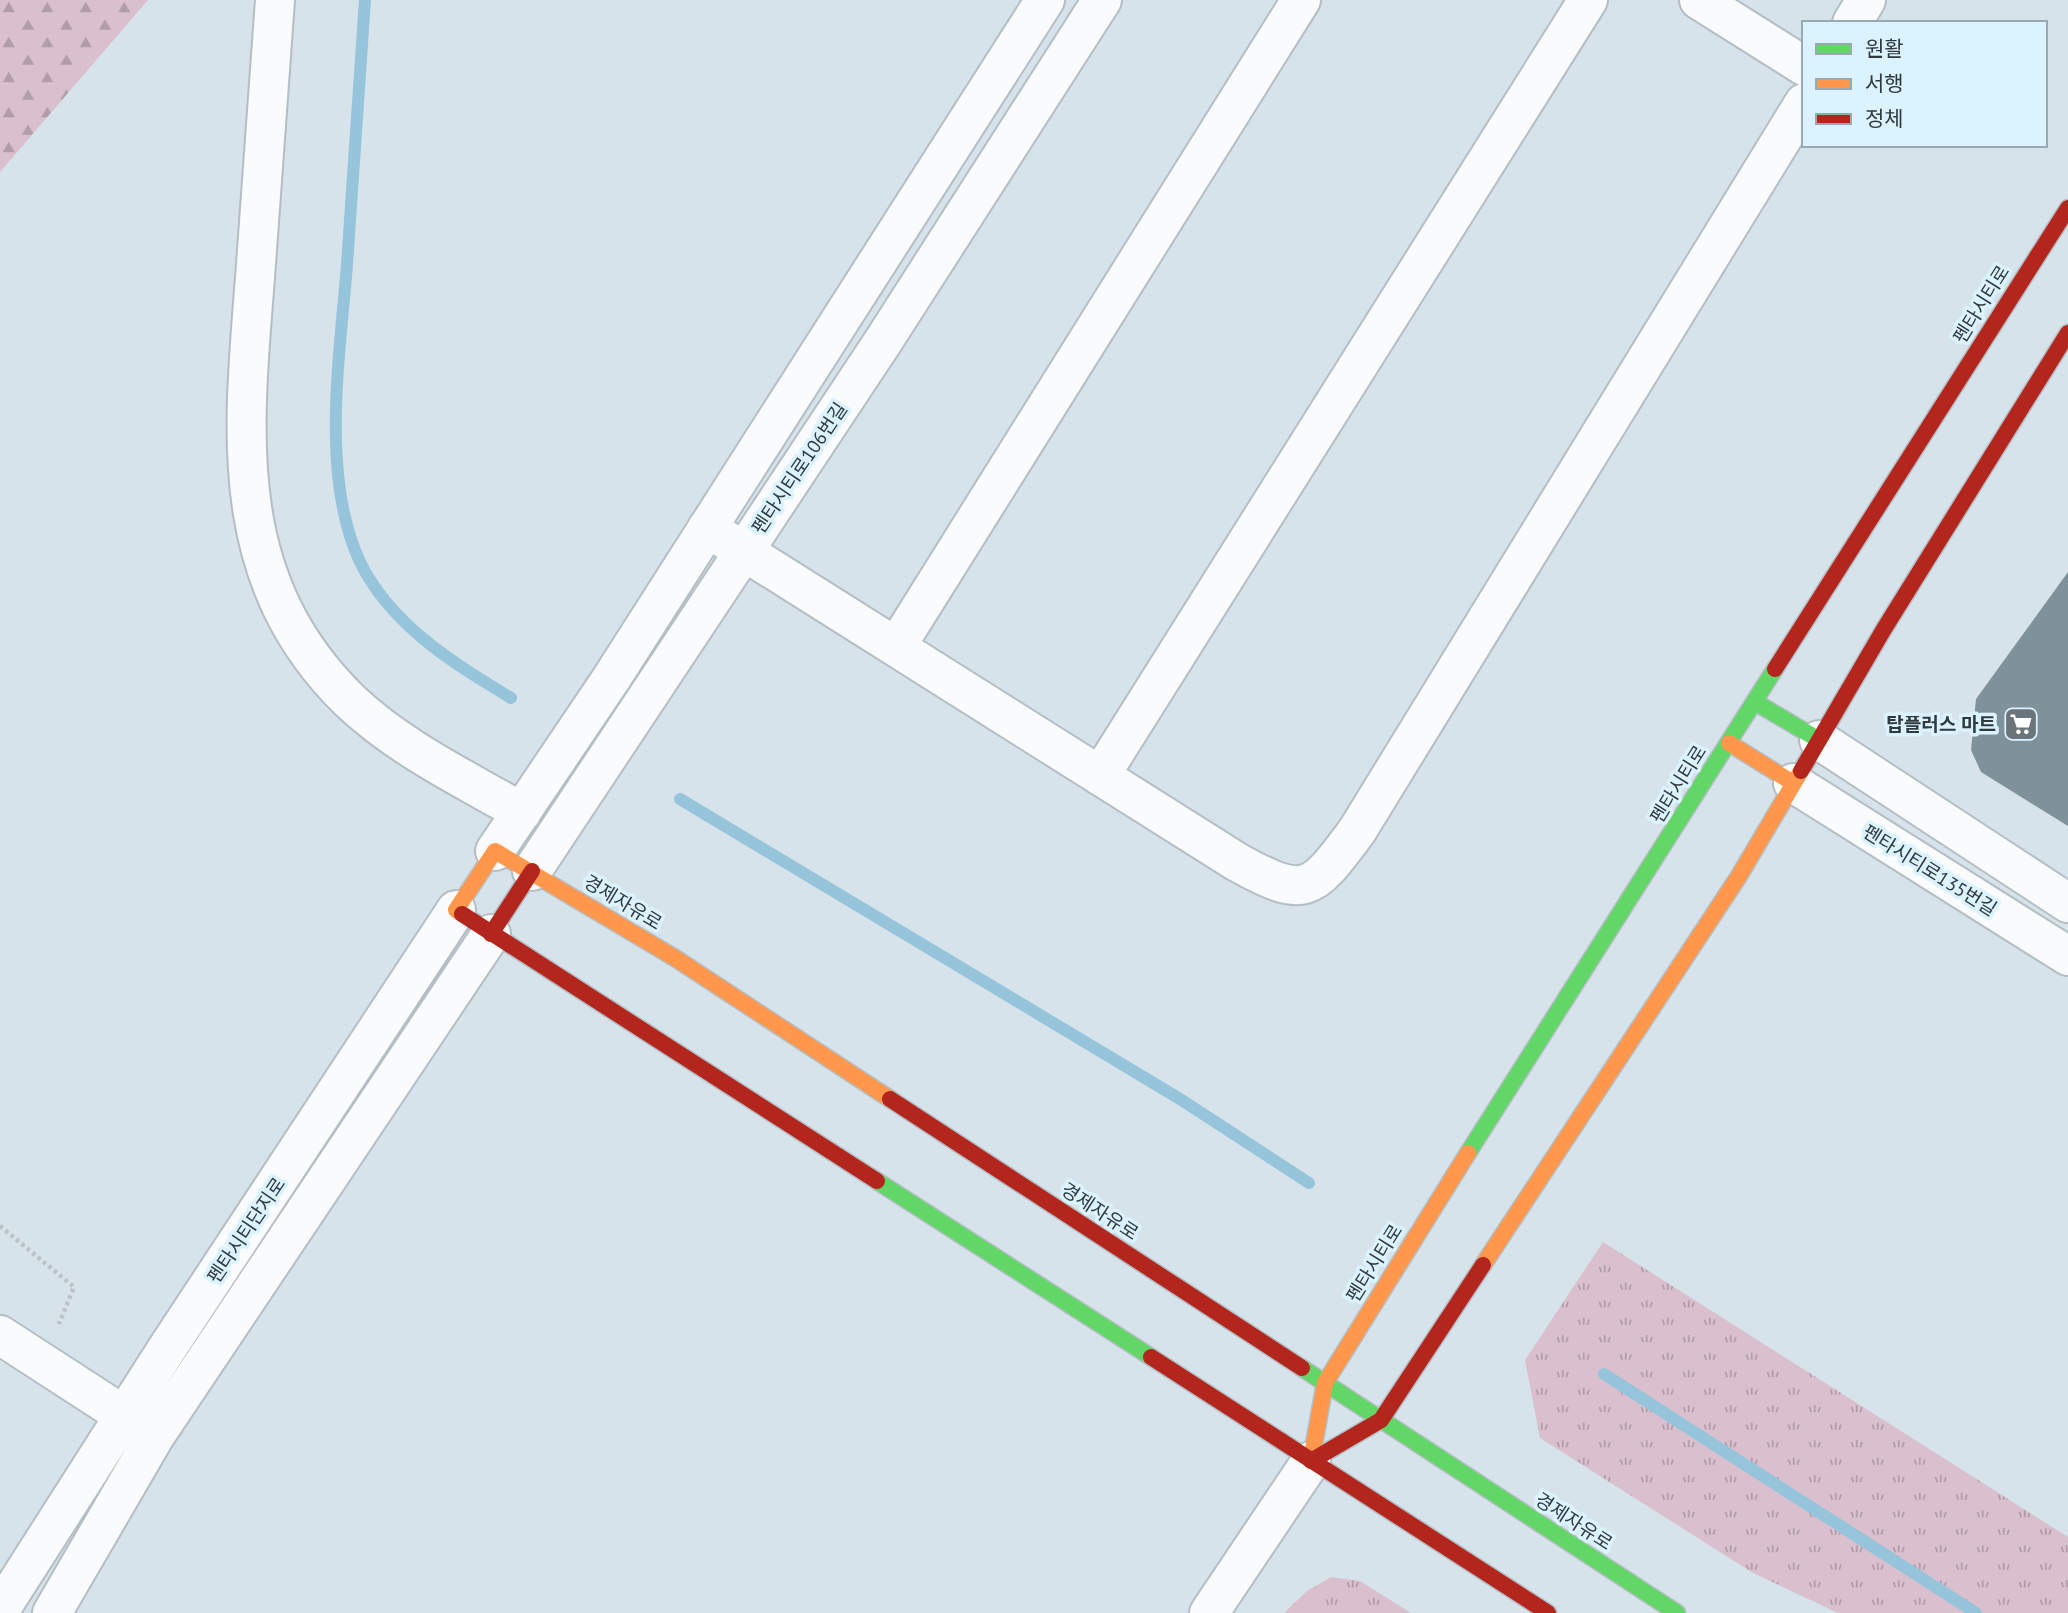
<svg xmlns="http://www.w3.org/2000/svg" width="2068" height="1613" viewBox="0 0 2068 1613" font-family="'PT Sans','Noto Sans KR',sans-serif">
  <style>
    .forest { fill: url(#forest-firs) }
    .park { fill: url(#park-tufts) }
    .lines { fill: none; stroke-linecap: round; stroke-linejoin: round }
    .stream { stroke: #95c4db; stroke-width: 12 }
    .building { fill: #7f9199 }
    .street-casing { stroke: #b4bec4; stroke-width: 42 }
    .fast-casing { stroke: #b4bec4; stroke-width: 19 }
    .slow-casing { stroke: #b4bec4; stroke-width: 19 }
    .jam-casing { stroke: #b4bec4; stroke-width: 19 }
    .path { stroke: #bec2c6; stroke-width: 4.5; stroke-dasharray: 3.5 3.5; stroke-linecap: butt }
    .street { stroke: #f9fbfc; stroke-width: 38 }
    .fast { stroke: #63d668; stroke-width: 16 }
    .slow { stroke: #ff974d; stroke-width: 16 }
    .jam { stroke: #b3261e; stroke-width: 16 }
    .labels { text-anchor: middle; stroke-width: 7; stroke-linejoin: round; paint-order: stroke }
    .street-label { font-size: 19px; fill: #30393e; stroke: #dbf3ff }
    .poi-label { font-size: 19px; font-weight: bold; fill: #30393e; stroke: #dbf3ff; text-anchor: end }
  </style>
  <defs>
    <pattern id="forest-firs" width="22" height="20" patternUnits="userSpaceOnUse" patternTransform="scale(1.75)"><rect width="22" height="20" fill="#dac0ce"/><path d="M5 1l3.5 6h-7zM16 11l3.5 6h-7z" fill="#b19da9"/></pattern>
    <pattern id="park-tufts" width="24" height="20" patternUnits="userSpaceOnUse" patternTransform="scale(1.75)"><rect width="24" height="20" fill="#dac0ce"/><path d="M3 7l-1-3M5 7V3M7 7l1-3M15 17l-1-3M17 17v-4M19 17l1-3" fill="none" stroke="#b19da9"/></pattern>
  </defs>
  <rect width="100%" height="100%" fill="#d6e3ea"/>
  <!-- forest -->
  <path class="forest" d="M 0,0 L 148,0 L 0,172 Z"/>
  <!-- park -->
  <path class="park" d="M 1603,1242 L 2068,1537 L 2068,1613 L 1838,1613 L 1753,1573 L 1540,1438 L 1525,1360 Z
    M 1331,1577 L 1360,1581 L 1411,1613 L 1284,1613 L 1307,1591 Z"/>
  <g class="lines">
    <!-- stream -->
    <path class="stream" d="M 365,0 C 359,88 353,176 347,264 C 340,356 320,476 360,562 C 391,625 453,663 511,698
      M 680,799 L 1180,1099 L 1309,1183
      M 1604,1374 L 1976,1613"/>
  </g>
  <!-- building -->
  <path class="building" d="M 2068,572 L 2068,826 L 1981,772 L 1971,750 L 1976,699 Z"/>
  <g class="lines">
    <!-- street casing -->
    <g class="street-casing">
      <path id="street" d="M 275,0 C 268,88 262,176 256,264 C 244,425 222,575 349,700 C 398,747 464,779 522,812
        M 1699,0 L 1804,66
        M 1852,23 L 1866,0
        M 707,528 L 1237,862 C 1307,901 1312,891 1357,831 L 1804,103
        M 896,647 L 1301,0
        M 1819,740 L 2068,903
        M 1100,776 L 1588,0
        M 1793,783 L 2068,956
        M 495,851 L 611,679 L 1045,0
        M 532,871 L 884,340 L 1102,0
        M 0,1335 L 145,1429
        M 0,1610 L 168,1347 L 456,910
        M 52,1613 L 155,1436 L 491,934
        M 1209,1613 L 1311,1461"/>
    </g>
    <!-- fast casing -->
    <g class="fast-casing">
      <path id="fast" d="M 1755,702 L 1819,740
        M 1468,1153 L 1775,669
        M 877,1181 L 1151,1357
        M 1302,1368 L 1677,1613"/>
    </g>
    <!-- slow casing -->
    <g class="slow-casing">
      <path id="slow" d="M 1729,743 L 1793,783
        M 462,914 L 456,910 L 495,851 L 675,958 L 890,1099
        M 1483,1265 L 1739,876 L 1801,771
        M 1311,1461 L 1325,1383 L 1468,1153"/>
    </g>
    <!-- jam casing -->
    <g class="jam-casing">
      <path id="jam" d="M 1775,669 L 2068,208
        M 1801,771 L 1884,629 L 2068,333
        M 462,914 L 877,1181
        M 491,934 L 532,871
        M 890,1099 L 1302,1368
        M 1151,1357 L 1548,1613
        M 1311,1461 L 1381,1420 L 1483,1265"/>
    </g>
    <!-- path -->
    <path class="path" d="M 0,1226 L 74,1287 L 59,1324"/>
    <!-- street -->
    <use href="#street" class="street"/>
    <!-- fast -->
    <use href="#fast" class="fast"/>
    <!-- slow -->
    <use href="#slow" class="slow"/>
    <!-- jam -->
    <use href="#jam" class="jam"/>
  </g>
  <!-- icons -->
  <defs>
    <g id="supermarket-square" transform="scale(1.75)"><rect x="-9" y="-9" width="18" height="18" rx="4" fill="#6a747a" stroke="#dbf3ff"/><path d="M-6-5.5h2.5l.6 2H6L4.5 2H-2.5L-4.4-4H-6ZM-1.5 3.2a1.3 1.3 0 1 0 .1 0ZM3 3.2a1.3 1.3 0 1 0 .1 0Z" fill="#fff"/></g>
  </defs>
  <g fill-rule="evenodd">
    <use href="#supermarket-square" x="2021" y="724"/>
  </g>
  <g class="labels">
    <!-- street labels -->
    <g class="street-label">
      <text transform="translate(1981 304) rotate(-58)" y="7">펜타시티로</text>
      <text transform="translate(799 468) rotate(-56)" y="7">펜타시티로106번길</text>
      <text transform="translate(1678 784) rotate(-58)" y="7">펜타시티로</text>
      <text transform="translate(1930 870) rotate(32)" y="7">펜타시티로135번길</text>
      <text transform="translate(623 902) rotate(31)" y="7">경제자유로</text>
      <text transform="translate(1100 1211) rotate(33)" y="7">경제자유로</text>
      <text transform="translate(246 1230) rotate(-56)" y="7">펜타시티단지로</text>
      <text transform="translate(1374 1263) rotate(-58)" y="7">펜타시티로</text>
      <text transform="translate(1574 1521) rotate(33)" y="7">경제자유로</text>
    </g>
    <!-- poi labels -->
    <g class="poi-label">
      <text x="1996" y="731">탑플러스 마트</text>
    </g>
  </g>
  <!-- legend -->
  <rect x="1802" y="21" width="245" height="126" fill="#dbf3ff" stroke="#97a9b2" stroke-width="2"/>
  <rect x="1816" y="44" width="35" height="10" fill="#63d668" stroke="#97a9b2" stroke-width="2"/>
  <text x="1865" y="56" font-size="21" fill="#30393e">원활</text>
  <rect x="1816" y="79" width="35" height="10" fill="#ff974d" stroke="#97a9b2" stroke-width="2"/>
  <text x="1865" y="91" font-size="21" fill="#30393e">서행</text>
  <rect x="1816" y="114" width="35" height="10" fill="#b3261e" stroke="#97a9b2" stroke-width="2"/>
  <text x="1865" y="126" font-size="21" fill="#30393e">정체</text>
</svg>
